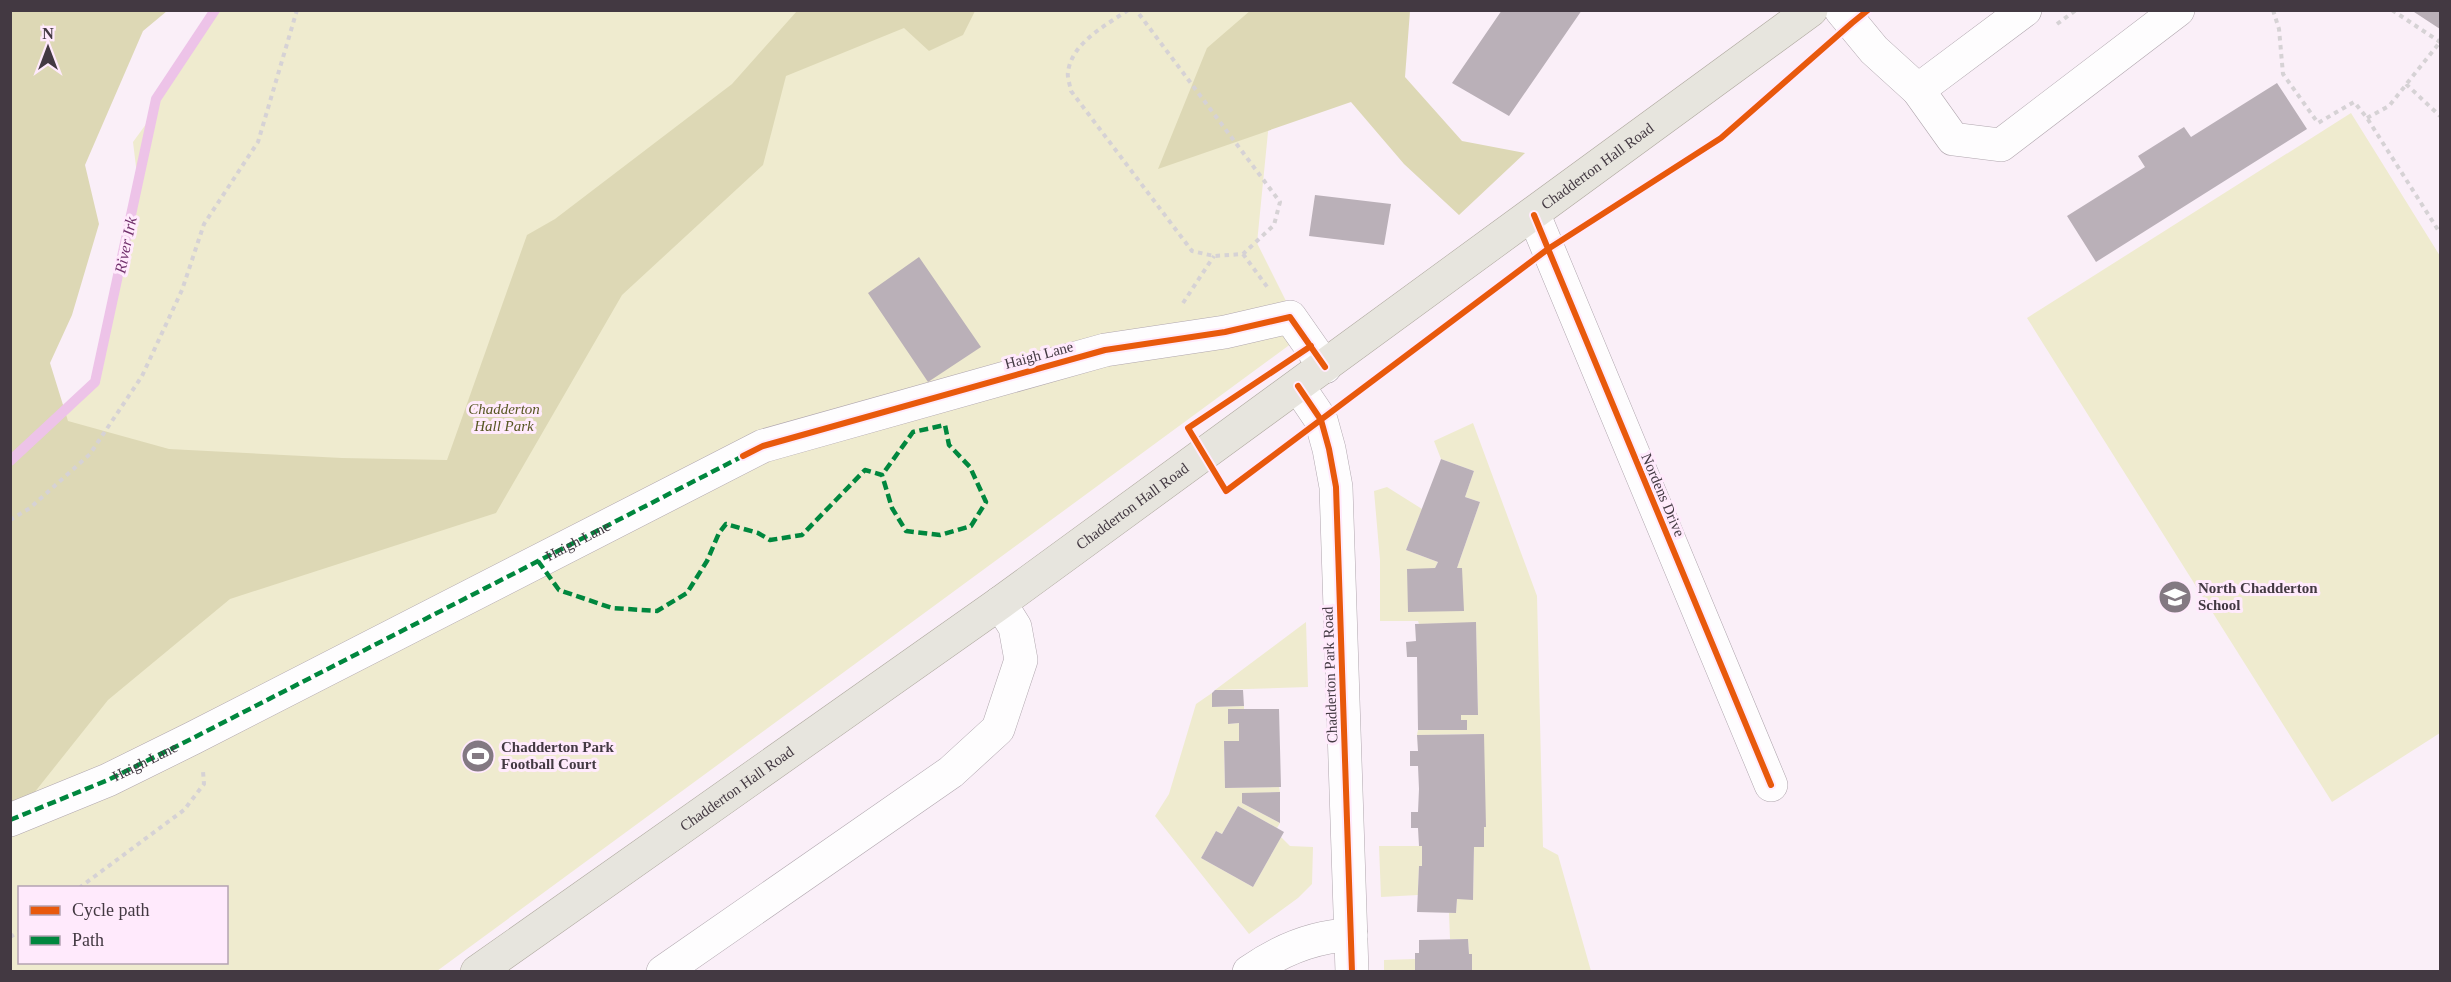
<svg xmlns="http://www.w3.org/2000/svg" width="2451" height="982" viewBox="0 0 2451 982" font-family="'Times New Roman',serif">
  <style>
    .green { fill: #efebcf; fill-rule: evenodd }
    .forest { fill: #ddd8b5 }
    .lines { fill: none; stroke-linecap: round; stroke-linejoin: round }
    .stream { stroke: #edc3e8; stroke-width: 10 }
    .building { fill: #bab0b8 }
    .minor-casing { stroke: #b0a6ae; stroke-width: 34 }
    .major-casing { stroke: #afa99f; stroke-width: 34 }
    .path { stroke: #d6d2d5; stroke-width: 4; stroke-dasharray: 4.5 4.5; stroke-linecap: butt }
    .minor { stroke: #fefdfe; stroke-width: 33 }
    .major { stroke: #e7e5de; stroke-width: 33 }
    .quiet { stroke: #00873e; stroke-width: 4.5; stroke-dasharray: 9 4.5; stroke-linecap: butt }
    .cycleway-casing { stroke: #ffeafc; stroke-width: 10 }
    .cycleway { stroke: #e8590c; stroke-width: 6 }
    .labels { text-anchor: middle; stroke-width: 6; stroke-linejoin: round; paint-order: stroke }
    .street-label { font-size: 15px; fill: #433942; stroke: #ffeafc }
    .park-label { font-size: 15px; font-style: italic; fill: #575622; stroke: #ffeafc }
    .poi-label { font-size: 15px; font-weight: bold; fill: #433942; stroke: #ffeafc; text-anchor: start }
    .water-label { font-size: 16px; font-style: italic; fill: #71306c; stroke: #ffeafc }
  </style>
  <rect width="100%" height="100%" fill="#faeff8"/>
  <!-- green -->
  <path class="green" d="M 215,11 L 1280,11 L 1257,243 L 1303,335 L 437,971 L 11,972 L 11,461 L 95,382 L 138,183 L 133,142 L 152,116 L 156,99 ZM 20,888 L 226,888 L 226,962 L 20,962 Z
    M 2351,113 L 2440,256 L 2440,733 L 2332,802 L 2027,318 Z
    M 1473,423 L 1537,596 L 1543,847 L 1558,855 L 1591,971 L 1472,971 L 1472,954 L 1469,954 L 1468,939 L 1450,939 L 1449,913 L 1456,913 L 1457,899 L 1473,899 L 1474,847 L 1484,847 L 1484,734 L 1417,735 L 1418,730 L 1467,730 L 1467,720 L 1461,720 L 1461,715 L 1478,715 L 1476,623 L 1419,624 L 1418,621 L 1380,621 L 1380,560 L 1374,491 L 1387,487 L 1422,509 L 1406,550 L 1438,562 L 1435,568 L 1462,568 L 1457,568 L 1480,502 L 1465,497 L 1474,471 L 1441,459 L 1434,441 Z
    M 1306,622 L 1308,687 L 1215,690 Z
    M 1212,693 L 1213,707 L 1244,706 L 1244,709 L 1228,710 L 1228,724 L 1239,723 L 1239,741 L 1224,741 L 1225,788 L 1279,787 L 1280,792 L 1242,794 L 1242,803 L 1280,823 L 1277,828 L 1238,806 L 1222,834 L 1216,831 L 1201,858 L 1253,887 L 1281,837 L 1290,846 L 1313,847 L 1312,884 L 1298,898 L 1249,934 L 1155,816 L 1169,794 L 1196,704 Z
    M 1379,846 L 1422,846 L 1422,866 L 1419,866 L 1418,895 L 1381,897 Z
    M 1415,959 L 1415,971 L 1384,971 L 1384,960 Z"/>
  <!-- forest -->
  <path class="forest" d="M 1251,10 L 1410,11 L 1405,77 L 1462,141 L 1525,153 L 1459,215 L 1404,164 L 1351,102 L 1158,169 L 1207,48 Z
    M 11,11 L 167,11 L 143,31 L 85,165 L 99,224 L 72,315 L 50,363 L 68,421 L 169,449 L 342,458 L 447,460 L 527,235 L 555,219 L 732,84 L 797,11 L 975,11 L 963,35 L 929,51 L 904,28 L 786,76 L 763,165 L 622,295 L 496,513 L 230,599 L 108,700 L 34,793 L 11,805 Z"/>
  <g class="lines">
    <!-- stream -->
    <path class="stream" d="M 10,461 L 95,382 L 156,99 L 215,10"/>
  </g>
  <!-- building -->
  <path class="building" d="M 1502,10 L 1582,10 L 1509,116 L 1452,83 Z
    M 2411,10 L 2440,10 L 2440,29 Z
    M 2277,83 L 2307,129 L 2096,262 L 2067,216 L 2145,167 L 2138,156 L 2184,127 L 2191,137 Z
    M 1315,195 L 1391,204 L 1384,245 L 1309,236 Z
    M 919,257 L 981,347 L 928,382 L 868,293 Z
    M 1441,459 L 1474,471 L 1465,497 L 1480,502 L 1457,568 L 1462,568 L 1464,611 L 1408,612 L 1407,569 L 1435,568 L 1438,562 L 1406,550 Z
    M 1476,622 L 1478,715 L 1461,715 L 1461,720 L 1467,720 L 1467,730 L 1418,730 L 1417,657 L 1407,657 L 1406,642 L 1416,641 L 1415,624 Z
    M 1215,690 L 1243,690 L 1244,706 L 1212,707 L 1212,693 Z
    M 1228,709 L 1279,709 L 1281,787 L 1225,788 L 1224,741 L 1239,741 L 1239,723 L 1228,724 Z
    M 1484,734 L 1486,827 L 1484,827 L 1484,847 L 1474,847 L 1473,900 L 1457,899 L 1456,913 L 1417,912 L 1419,866 L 1422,866 L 1422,846 L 1419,846 L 1418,828 L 1411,828 L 1411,812 L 1418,812 L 1419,789 L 1418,766 L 1410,766 L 1410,751 L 1418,751 L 1417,735 Z
    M 1280,792 L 1280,823 L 1242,803 L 1242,793 Z
    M 1238,806 L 1284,832 L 1253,887 L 1201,858 L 1216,831 L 1222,834 Z
    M 1468,939 L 1469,954 L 1472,954 L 1472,972 L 1415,972 L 1415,953 L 1419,953 L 1419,940 Z"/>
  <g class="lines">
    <!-- minor casing -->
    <g class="minor-casing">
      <g id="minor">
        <path d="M 1841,10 L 1874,50 L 1918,90 L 2025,10"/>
        <path d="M 1918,90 L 1953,139 L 2001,145 L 2178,10"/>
        <path d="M 1534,215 L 1771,785"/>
        <path d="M 1298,386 L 1321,420 L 1329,449 L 1336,487 L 1352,972"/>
        <path id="s1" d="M 10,820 L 108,780 L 193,738 L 763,446 L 1105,350 L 1225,332 L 1290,317 L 1325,367"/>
        <path d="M 663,972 L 951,772 L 998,729 L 1021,660 L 1015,627 L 1000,603"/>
        <path d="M 1249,972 C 1279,951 1314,936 1351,935"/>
      </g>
    </g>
    <!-- major casing -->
    <g class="major-casing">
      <g id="major">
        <path id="s2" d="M 477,972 L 1000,603 L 1811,10"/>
      </g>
    </g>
    <!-- path -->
    <path class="path" d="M 1128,10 C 1107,25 1072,42 1068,72 C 1067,77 1070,85 1071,91 L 1192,251 L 1214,256 L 1243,254 L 1274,225 L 1280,202 L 1136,10
      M 2273,10 L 2279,29 L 2283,74 L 2318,123 L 2354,102 L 2367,118 L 2440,233
      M 2392,10 L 2440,42
      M 2057,24 L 2076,10
      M 2406,84 L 2440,116
      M 2367,118 L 2389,106 L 2440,42
      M 1243,254 L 1268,288
      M 1183,303 L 1214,256
      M 10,520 L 30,508 L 90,454 L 142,376 L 182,290 L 204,224 L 258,142 L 297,10
      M 79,888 L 184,810 L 204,784 L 203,771
      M 10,937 L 20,931"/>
    <!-- minor -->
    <use href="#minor" class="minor"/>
    <!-- major -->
    <use href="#major" class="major"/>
    <!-- quiet -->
    <path class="quiet" d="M 538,561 L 559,590 L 612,608 L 657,611 L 687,593 L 707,561 L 719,533 L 726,524 L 758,533 L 770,540 L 802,535 L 865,470 L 882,475 L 892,508 L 906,531 L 940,535 L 971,526 L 986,502 L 970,467 L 949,445 L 945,425 L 913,432 L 882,475
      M 10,820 L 108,780 L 193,738 L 747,454"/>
    <!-- cycleway casing -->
    <g class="cycleway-casing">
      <path id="cycleway" d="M 1534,215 L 1771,785
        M 1311,346 L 1188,428 L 1226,491 L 1548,249 L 1721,138 L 1852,23 L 1868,10
        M 1298,386 L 1321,420 L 1329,449 L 1336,487 L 1352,972
        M 743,456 L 763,446 L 1105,350 L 1225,332 L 1290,317 L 1325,367"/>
    </g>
    <!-- cycleway -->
    <use href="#cycleway" class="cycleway"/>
  </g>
  <!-- icons -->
  <defs>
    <g id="school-disc" transform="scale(1.725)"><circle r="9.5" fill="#837982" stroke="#ffeafc"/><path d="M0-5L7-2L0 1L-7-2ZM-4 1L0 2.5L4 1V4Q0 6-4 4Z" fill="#fff"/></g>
    <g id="stadium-disc" transform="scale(1.725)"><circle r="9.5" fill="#837982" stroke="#ffeafc"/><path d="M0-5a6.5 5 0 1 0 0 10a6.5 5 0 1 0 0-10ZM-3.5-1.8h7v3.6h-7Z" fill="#fff"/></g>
  </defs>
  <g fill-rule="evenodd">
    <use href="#school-disc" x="2175" y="597"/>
    <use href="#stadium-disc" x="478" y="756"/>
  </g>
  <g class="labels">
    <!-- street labels -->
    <g class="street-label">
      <text dy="5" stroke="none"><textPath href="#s2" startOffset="1380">Chadderton Hall Road</textPath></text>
      <text transform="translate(1039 355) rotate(-15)" y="5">Haigh Lane</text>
      <text transform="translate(1663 495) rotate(67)" y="5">Nordens Drive</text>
      <text dy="5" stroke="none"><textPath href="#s2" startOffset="804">Chadderton Hall Road</textPath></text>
      <text dy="5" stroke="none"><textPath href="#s1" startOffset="633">Haigh Lane</textPath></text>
      <text transform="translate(1330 675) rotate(-92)" y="5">Chadderton Park Road</text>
      <text dy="5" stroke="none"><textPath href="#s1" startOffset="147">Haigh Lane</textPath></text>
      <text dy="5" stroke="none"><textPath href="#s2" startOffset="318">Chadderton Hall Road</textPath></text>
    </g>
    <!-- park labels -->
    <g class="park-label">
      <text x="504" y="414">Chadderton<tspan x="504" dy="17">Hall Park</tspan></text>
    </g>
    <!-- poi labels -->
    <g class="poi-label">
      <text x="2198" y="593">North Chadderton<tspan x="2198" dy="17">School</tspan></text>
      <text x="501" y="752">Chadderton Park<tspan x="501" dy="17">Football Court</tspan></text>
    </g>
    <!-- water labels -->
    <g class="water-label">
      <text transform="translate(125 245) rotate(-78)" y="6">River Irk</text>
    </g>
  </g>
  <!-- border -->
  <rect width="2451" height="982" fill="none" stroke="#433942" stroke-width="24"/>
  <!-- legend -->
  <rect x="18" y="886" width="210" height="78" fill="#ffeafc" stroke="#b4a3b2" stroke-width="1.5"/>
  <rect x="30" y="906" width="30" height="9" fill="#e8590c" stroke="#b4a3b2" stroke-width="1.5"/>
  <text x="72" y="916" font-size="18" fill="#433942">Cycle path</text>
  <rect x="30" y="936" width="30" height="9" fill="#00873e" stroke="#b4a3b2" stroke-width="1.5"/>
  <text x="72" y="946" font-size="18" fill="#433942">Path</text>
  <!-- north arrow -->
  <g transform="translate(48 48)" stroke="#ffeafc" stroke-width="4.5" paint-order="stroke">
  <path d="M0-4.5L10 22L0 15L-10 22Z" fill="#433942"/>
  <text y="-9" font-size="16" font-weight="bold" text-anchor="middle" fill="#433942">N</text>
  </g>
</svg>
